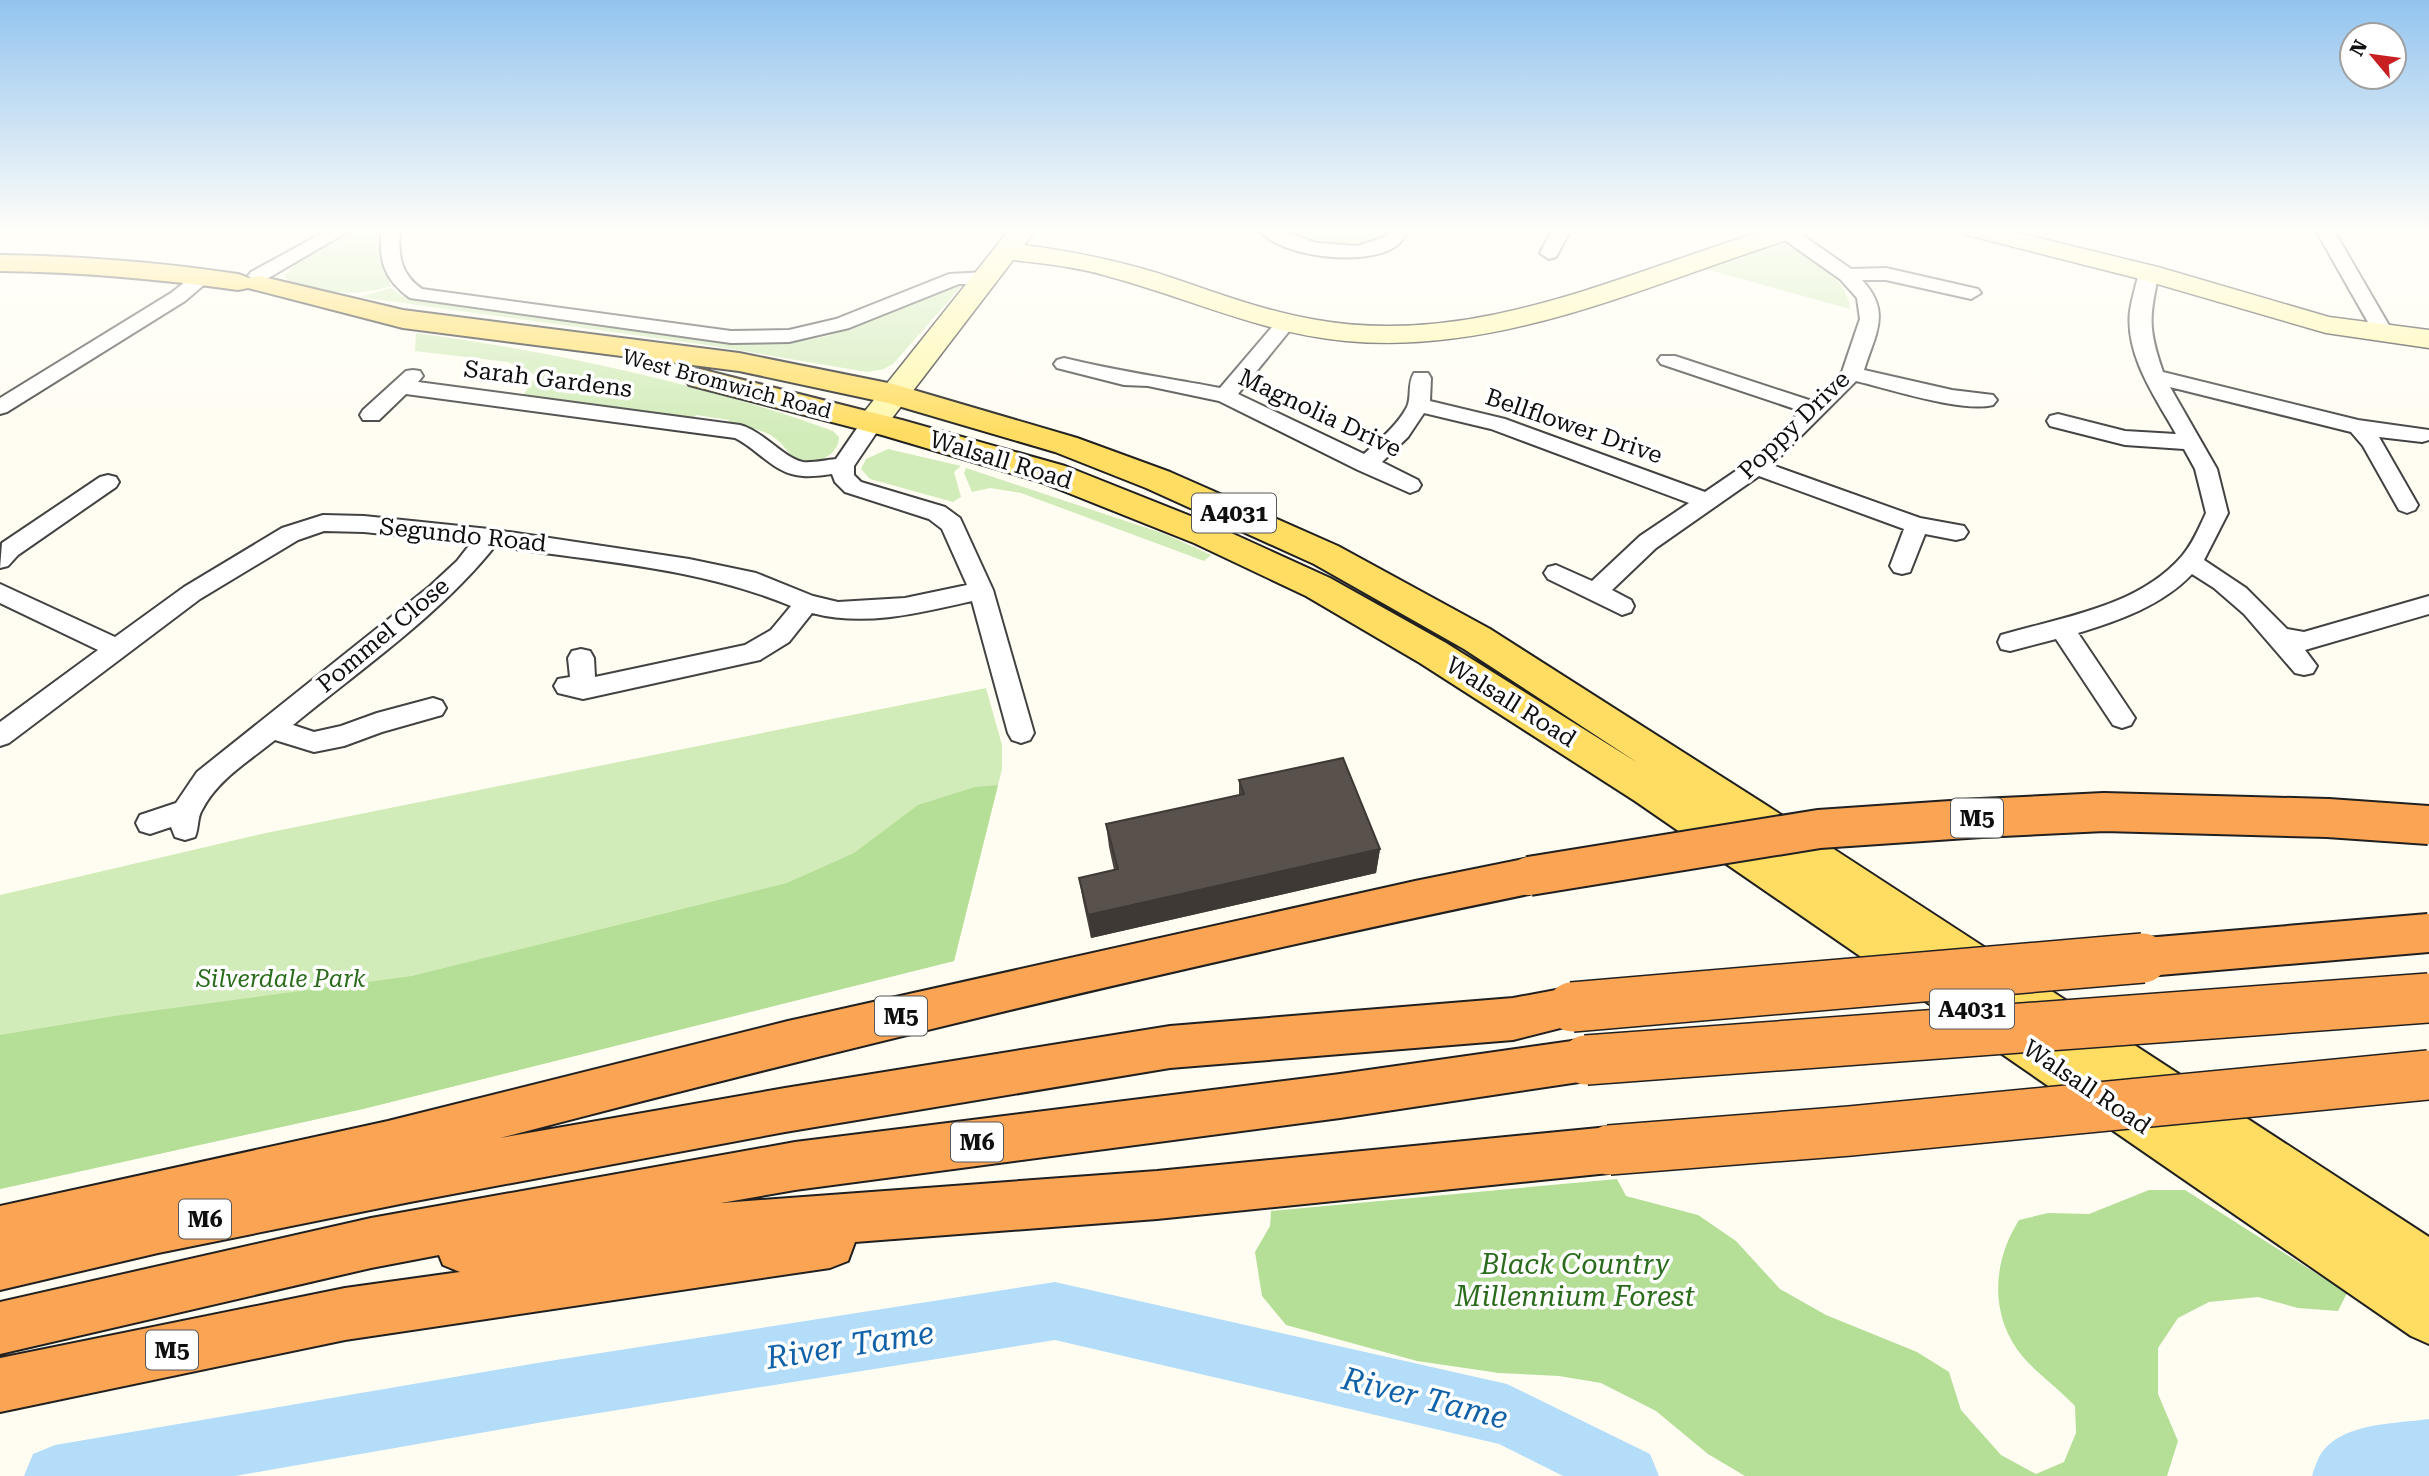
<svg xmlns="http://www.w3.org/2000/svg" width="2429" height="1476" viewBox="0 0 2429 1476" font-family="'Roboto Serif',serif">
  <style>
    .green { fill: #d2ecb9 }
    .forest { fill: #b5de97 }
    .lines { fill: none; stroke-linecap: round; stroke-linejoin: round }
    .river { fill: #b4ddf9; fill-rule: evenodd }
    .street-casing { stroke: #424242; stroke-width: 4 }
    .secondary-casing { stroke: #313131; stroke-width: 3 }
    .primary-casing { stroke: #202020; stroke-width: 4 }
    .highway-casing { stroke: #202020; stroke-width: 4 }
    .street { fill: #fff; fill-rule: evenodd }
    .secondary { fill: #fff8ad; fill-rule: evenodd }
    .primary { fill: #ffdd62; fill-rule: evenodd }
    .highway { fill: #fba554; fill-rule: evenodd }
    .highway-bridge-far1-casing { stroke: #202020; stroke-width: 42; stroke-linecap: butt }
    .highway-bridge-casing { stroke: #202020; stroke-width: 52; stroke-linecap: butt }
    .highway-bridge-far1 { stroke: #fba554; stroke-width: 38 }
    .highway-bridge { stroke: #fba554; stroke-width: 49 }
    .wall { fill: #4d4640 }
    .shaded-wall { fill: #3e3934 }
    .building { fill: #59514b; stroke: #3e3934; stroke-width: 2 }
    .labels { text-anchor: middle; stroke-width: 7; stroke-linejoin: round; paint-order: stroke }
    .far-street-label { font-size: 21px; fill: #0f0f0f; stroke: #fff }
    .shield { fill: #fff; stroke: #575757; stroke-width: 2 }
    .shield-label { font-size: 23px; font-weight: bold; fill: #0f0f0f }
    .street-label { font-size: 24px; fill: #0f0f0f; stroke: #fff }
    .park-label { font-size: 24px; font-style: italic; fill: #2a6c1b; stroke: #fff }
    .near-park-label { font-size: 28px; font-style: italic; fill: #2a6c1b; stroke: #fff }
    .near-water-label { font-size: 32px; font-style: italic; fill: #1162a9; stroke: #fff }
  </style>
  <rect width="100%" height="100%" fill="#fffdf2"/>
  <!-- green -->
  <path class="green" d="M 359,229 L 388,229 C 376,247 385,266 391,286 C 354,298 328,291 291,285 L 285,276 L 295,264 L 292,262 Z
    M 1275,229 L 1388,229 L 1391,235 L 1360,248 L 1322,246 L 1320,243 L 1278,233 Z
    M 1777,242 C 1804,247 1849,280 1850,309 L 1702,268 Z
    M 953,283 L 960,284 L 960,288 L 893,364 L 884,369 L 867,372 L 707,345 L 360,297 L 391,288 L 402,296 L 412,298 L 742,344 L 801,341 L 828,336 L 888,314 Z
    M 416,333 C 555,352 702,383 833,431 L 839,437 C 839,456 813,468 796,459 C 788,455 784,444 776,439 C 763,429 744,426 728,424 L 729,420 L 696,415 L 692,419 L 521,399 L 536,375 L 508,362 L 415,351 Z
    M 888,449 L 961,466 L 954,472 L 961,497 L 953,502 L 870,479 L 861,469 L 866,459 Z
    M 966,468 L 1165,534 L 1211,555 L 1204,561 L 1021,493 L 990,488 L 972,492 L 964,473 Z
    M 986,688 L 1002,745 L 1002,769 L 954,961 L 363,1109 L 0,1189 L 0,895 L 261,834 Z"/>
  <!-- forest -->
  <path class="forest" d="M 998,785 L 954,961 L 363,1109 L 0,1189 L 0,1035 L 121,1015 L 412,976 L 787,883 L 854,853 L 918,805 L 975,787 Z
    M 1617,1179 L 1626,1196 L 1698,1215 L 1736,1241 L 1780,1289 L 1826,1315 L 1917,1352 L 1949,1372 L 1961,1410 L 2001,1455 L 2036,1474 L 2064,1462 L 2076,1433 L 2075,1406 C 2059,1389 2038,1374 2023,1357 C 1989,1316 1992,1263 2019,1220 L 2048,1213 L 2089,1214 L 2149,1190 L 2185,1190 L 2347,1293 L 2338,1311 L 2298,1308 L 2258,1297 L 2209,1302 L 2178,1318 L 2158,1348 L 2158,1394 L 2178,1441 L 2167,1476 L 1745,1476 L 1708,1454 L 1656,1411 L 1601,1383 L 1559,1376 L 1499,1373 L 1417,1361 L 1286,1325 L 1262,1296 L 1255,1252 L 1270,1226 L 1271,1211 Z"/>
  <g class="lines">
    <!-- river -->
    <path class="river" d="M 1055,1282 L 1507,1384 L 1650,1454 L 1659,1476 L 1563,1476 L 1499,1444 L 1055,1340 L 543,1422 L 235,1476 L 24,1476 L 33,1454 L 55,1445 L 543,1362 Z
      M 2429,1419 L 2429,1476 L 2312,1476 C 2314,1469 2317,1461 2320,1455 C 2341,1422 2395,1424 2429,1419 Z"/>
    <!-- street casing -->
    <g class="street-casing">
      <path id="street" d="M 330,229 L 352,229 L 265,280 L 258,282 L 248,276 L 251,272 Z
        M 382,229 L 400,229 C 398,255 400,274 422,289 L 731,331 L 789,330 L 836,319 L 949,274 L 986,272 L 996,278 L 986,284 L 959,284 L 849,328 L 789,342 L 731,343 L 410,298 C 384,280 378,259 382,229 Z
        M 1258,229 L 1279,229 L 1316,243 L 1358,246 L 1385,237 L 1391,229 L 1409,229 C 1405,235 1402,242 1396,246 C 1367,267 1280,258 1258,229 Z
        M 1553,229 L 1571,229 L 1556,257 L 1549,259 L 1540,253 Z
        M 1779,229 L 1794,229 L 1851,269 L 1886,268 L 1978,289 L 1981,293 L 1971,299 L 1886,280 L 1862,280 C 1892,312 1875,334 1864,370 L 1952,390 L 1993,395 L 1997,400 L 1993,405 C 1962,413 1890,389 1856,381 L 1772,465 L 1920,518 L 1964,526 L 1968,532 L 1964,538 L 1956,540 L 1925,534 L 1910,572 L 1902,574 L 1894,572 L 1890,566 L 1904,529 L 1759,476 L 1656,548 L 1612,590 L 1631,600 L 1634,606 L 1631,612 L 1622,615 L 1548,579 L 1544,573 L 1548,567 L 1556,565 L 1592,581 L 1640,536 L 1689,503 L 1491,429 L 1424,413 L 1408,437 L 1382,462 L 1418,480 L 1421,485 L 1418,490 L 1410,493 L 1358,470 L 1219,401 L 1148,386 L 1124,385 L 1057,368 L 1054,364 L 1057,360 L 1064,358 C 1116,371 1168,378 1220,388 L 1278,320 L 1292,320 L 1295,324 L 1238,394 L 1364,454 C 1379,440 1397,426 1407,407 C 1412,397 1407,384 1414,373 L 1428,373 L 1431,378 L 1430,401 L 1505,419 L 1705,492 L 1749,462 L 1801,411 L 1661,364 L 1658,360 L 1661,356 L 1675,356 L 1812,401 L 1842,372 L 1860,319 L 1857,298 L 1840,279 L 1779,236 L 1777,232 Z
        M 2315,229 L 2333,229 L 2394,334 L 2391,338 L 2377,338 Z
        M 2149,267 L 2159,273 C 2149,317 2148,329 2163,372 L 2358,420 L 2429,430 L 2429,440 L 2422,442 L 2379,437 L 2418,505 L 2415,510 L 2407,513 L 2399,510 L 2363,446 L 2351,432 L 2170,387 L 2217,469 L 2228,513 L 2204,560 L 2246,588 L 2287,629 L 2304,632 L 2429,596 L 2429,614 L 2305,650 L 2317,666 L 2313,673 L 2304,675 L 2295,673 L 2244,614 L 2214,588 L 2192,574 C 2163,605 2118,621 2078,633 L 2135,718 L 2131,725 L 2122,728 L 2113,725 L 2056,639 L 2010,651 L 2001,649 L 1998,642 L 2001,635 C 2062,617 2138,607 2182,556 C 2193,543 2199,528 2206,513 L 2195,469 L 2184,449 L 2125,445 L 2050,426 L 2047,421 L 2050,416 L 2058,414 L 2125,431 L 2176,434 C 2155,397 2125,355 2130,311 C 2132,298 2136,285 2139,273 Z
        M 202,272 L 212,278 L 185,301 L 7,412 L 0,414 L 0,398 L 171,293 L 195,274 Z
        M 413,370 L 420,371 L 423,376 L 418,382 L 740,425 C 763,431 785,459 803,462 C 813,463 826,460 836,459 L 864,418 L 880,418 L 883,423 L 854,466 L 854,475 L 861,482 L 945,507 L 960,518 L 993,590 L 1034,733 L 1030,740 L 1021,743 L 1012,740 L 1008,733 L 972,601 C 920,613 865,627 812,613 L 789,642 L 760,660 L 583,699 L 558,693 L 554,686 L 558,679 L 570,677 L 568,658 L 572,651 L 581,649 L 590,651 L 594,658 L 595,677 L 745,645 L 771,630 L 791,606 C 698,567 593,561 495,546 C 441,614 360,670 293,725 L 314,732 L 341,726 L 377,713 L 433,698 L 442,701 L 446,708 L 442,715 L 382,732 L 344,746 L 314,752 L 275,740 C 249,761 217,780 202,810 C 197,818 199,828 195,837 L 185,840 L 175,837 L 171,827 L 150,834 L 140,831 L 136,823 L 140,815 L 176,803 L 197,772 L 430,586 L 457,561 L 471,543 L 364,532 L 324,531 L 298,540 L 200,599 L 9,743 L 0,746 L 0,722 L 98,650 L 0,603 L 0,584 L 115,637 L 184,587 L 282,528 L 323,515 L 364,516 L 489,529 L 689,559 L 756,573 L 813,596 L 838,602 L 905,598 L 967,585 L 942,529 L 929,519 L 845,492 L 835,482 L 832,474 C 823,475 813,477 803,476 C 775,475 758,449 735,438 L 406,394 L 379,420 L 363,420 L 360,415 L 363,410 L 406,371 Z
        M 108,475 L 116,477 L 119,482 L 116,487 L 18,555 L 8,566 L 0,568 L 2,543 L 100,477 Z"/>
    </g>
    <!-- secondary casing -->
    <g class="secondary-casing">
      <path id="secondary" d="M 1010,229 L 1033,229 L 1035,231 L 1024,245 C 1069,251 1111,259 1154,272 C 1208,289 1261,311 1317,320 C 1476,348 1623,273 1770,229 L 1810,229 L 1806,234 C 1657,280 1506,356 1346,341 C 1264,334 1186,297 1107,276 C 1077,267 1045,264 1013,260 L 883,430 L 872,433 L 861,430 L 857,423 L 861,416 Z
        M 1959,229 L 2002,229 L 2158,267 L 2329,317 L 2429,330 L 2429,348 L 2326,333 L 2140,279 L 1963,234 Z"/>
    </g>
    <!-- primary casing -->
    <g class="primary-casing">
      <path id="primary" d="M 0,255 C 80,256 158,262 238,274 L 249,278 L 259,276 L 403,310 L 739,353 L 893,384 L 1077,438 L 1170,472 L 1338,546 L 1490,629 L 1766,805 L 2429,1237 L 2429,1344 L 2411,1336 L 1635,801 L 1420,663 L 1306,596 L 1194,543 L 1041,482 L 882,435 L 689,385 L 685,378 L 689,371 L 700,369 L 902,420 L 1065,466 L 1218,527 L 1330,578 L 1446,643 L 1638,763 L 1464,649 L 1314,564 L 1146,488 L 1055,452 L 888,403 L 739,371 L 403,328 L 248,288 L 238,290 C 158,279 81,272 0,271 Z"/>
    </g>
    <!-- highway casing -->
    <g class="highway-casing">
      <path id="highway" d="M 1529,858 L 1544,863 L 1550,876 L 1544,889 L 1529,894 C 1184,965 841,1049 500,1138 L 785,1088 L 1170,1026 L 1513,998 L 1572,987 L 1588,993 L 1594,1007 L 1588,1021 L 1513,1040 L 1170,1068 L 785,1132 L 410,1202 L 158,1253 L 0,1290 L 0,1206 L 388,1121 L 788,1021 L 1415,881 Z
        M 1586,1039 L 1602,1045 L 1609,1060 L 1602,1075 L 1586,1081 L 1340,1118 L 795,1190 L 721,1203 L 1157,1171 L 1609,1127 L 1626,1133 L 1633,1150 L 1626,1167 L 1609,1173 L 1157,1219 L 855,1242 L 848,1261 L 830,1268 L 345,1340 L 0,1412 L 0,1358 L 345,1288 L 460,1272 L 443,1265 L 439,1255 L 371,1268 L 0,1354 L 0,1302 L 371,1218 L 795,1142 L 1340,1074 Z"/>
    </g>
    <!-- street -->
    <use href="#street" class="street"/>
    <!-- secondary -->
    <use href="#secondary" class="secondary"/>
    <!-- primary -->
    <use href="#primary" class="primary"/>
    <!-- highway -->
    <use href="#highway" class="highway"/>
    <!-- highway-bridge-far1 casing -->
    <g class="highway-bridge-far1-casing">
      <path id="highway-bridge-far1" d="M 1529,876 L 1819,829 L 1981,818 L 2104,812 L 2328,818 L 2429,825
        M 2123,959 L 2429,933"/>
    </g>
    <!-- highway-bridge casing -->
    <g class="highway-bridge-casing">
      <path id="highway-bridge" d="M 1572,1007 L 2143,958
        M 1586,1060 L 2429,998
        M 1609,1150 L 1850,1131 L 2429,1075"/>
    </g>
    <!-- highway-bridge-far1 -->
    <use href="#highway-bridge-far1" class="highway-bridge-far1"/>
    <!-- highway-bridge -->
    <use href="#highway-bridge" class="highway-bridge"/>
  </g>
  <!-- wall -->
  <path class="wall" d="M 1239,780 L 1380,849 L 1376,873 L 1091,938 L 1083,901 L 1079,878 L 1114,870 L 1109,847 L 1106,824 L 1239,795 Z"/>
  <!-- shaded-wall -->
  <path class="shaded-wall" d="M 1380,849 L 1376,873 L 1091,938 L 1088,915 Z"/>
  <!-- building -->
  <path class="building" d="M 1343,758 L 1380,849 L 1088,915 L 1079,878 L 1118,869 L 1106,824 L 1244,794 L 1239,780 Z"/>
  <!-- sky -->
  <linearGradient id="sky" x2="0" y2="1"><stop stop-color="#93c4ef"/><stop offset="0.53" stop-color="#fffef9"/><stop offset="1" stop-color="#fffef9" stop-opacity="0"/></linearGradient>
  <rect width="2429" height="435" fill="url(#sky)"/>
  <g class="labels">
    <!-- far-street labels -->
    <g class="far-street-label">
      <text transform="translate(727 384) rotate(15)" y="7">West Bromwich Road</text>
    </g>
    <!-- shield labels -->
    <g class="shield">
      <rect x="1192" y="493.5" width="84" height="39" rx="5"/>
      <rect x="1951" y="798.5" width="52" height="39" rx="5"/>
      <rect x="1930" y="989.5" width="84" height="39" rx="5"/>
      <rect x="875" y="996.5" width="52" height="39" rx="5"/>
      <rect x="951" y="1122.5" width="52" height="39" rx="5"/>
      <rect x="179" y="1199.5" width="52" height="39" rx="5"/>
      <rect x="146" y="1330.5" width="52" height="39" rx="5"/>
    </g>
    <g class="shield-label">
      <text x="1234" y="521">A4031</text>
      <text x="1977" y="826">M5</text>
      <text x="1972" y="1017">A4031</text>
      <text x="901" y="1024">M5</text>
      <text x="977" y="1150">M6</text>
      <text x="205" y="1227">M6</text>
      <text x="172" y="1358">M5</text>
    </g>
    <!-- street labels -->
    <g class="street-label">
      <text transform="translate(548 379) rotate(7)" y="8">Sarah Gardens</text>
      <text transform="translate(1320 413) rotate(25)" y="8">Magnolia Drive</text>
      <text transform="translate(1794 425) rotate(-44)" y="8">Poppy Drive</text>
      <text transform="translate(1574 426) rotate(19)" y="8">Bellflower Drive</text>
      <text transform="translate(1001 460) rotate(17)" y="8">Walsall Road</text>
      <text transform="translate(463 535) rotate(6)" y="8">Segundo Road</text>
      <text transform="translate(383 635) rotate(-40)" y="8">Pommel Close</text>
      <text transform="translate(1511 702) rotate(32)" y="8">Walsall Road</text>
      <text transform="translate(2087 1087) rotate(34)" y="8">Walsall Road</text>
    </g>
    <!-- park labels -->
    <g class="park-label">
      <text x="281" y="987">Silverdale Park</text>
    </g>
    <!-- near-park labels -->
    <g class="near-park-label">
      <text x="1575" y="1274">Black Country<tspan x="1575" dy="32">Millennium Forest</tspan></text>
    </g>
    <!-- near-water labels -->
    <g class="near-water-label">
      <text transform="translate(850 1345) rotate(-9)" y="11">River Tame</text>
      <text transform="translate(1425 1398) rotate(14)" y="11">River Tame</text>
    </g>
  </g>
  <!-- north arrow -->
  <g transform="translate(2373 56) rotate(299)"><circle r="33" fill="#ffffff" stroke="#9f9f9f" stroke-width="2"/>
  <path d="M0-5L12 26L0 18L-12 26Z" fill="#c81f23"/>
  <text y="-10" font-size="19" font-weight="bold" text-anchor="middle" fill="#0f0f0f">N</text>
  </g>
</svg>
